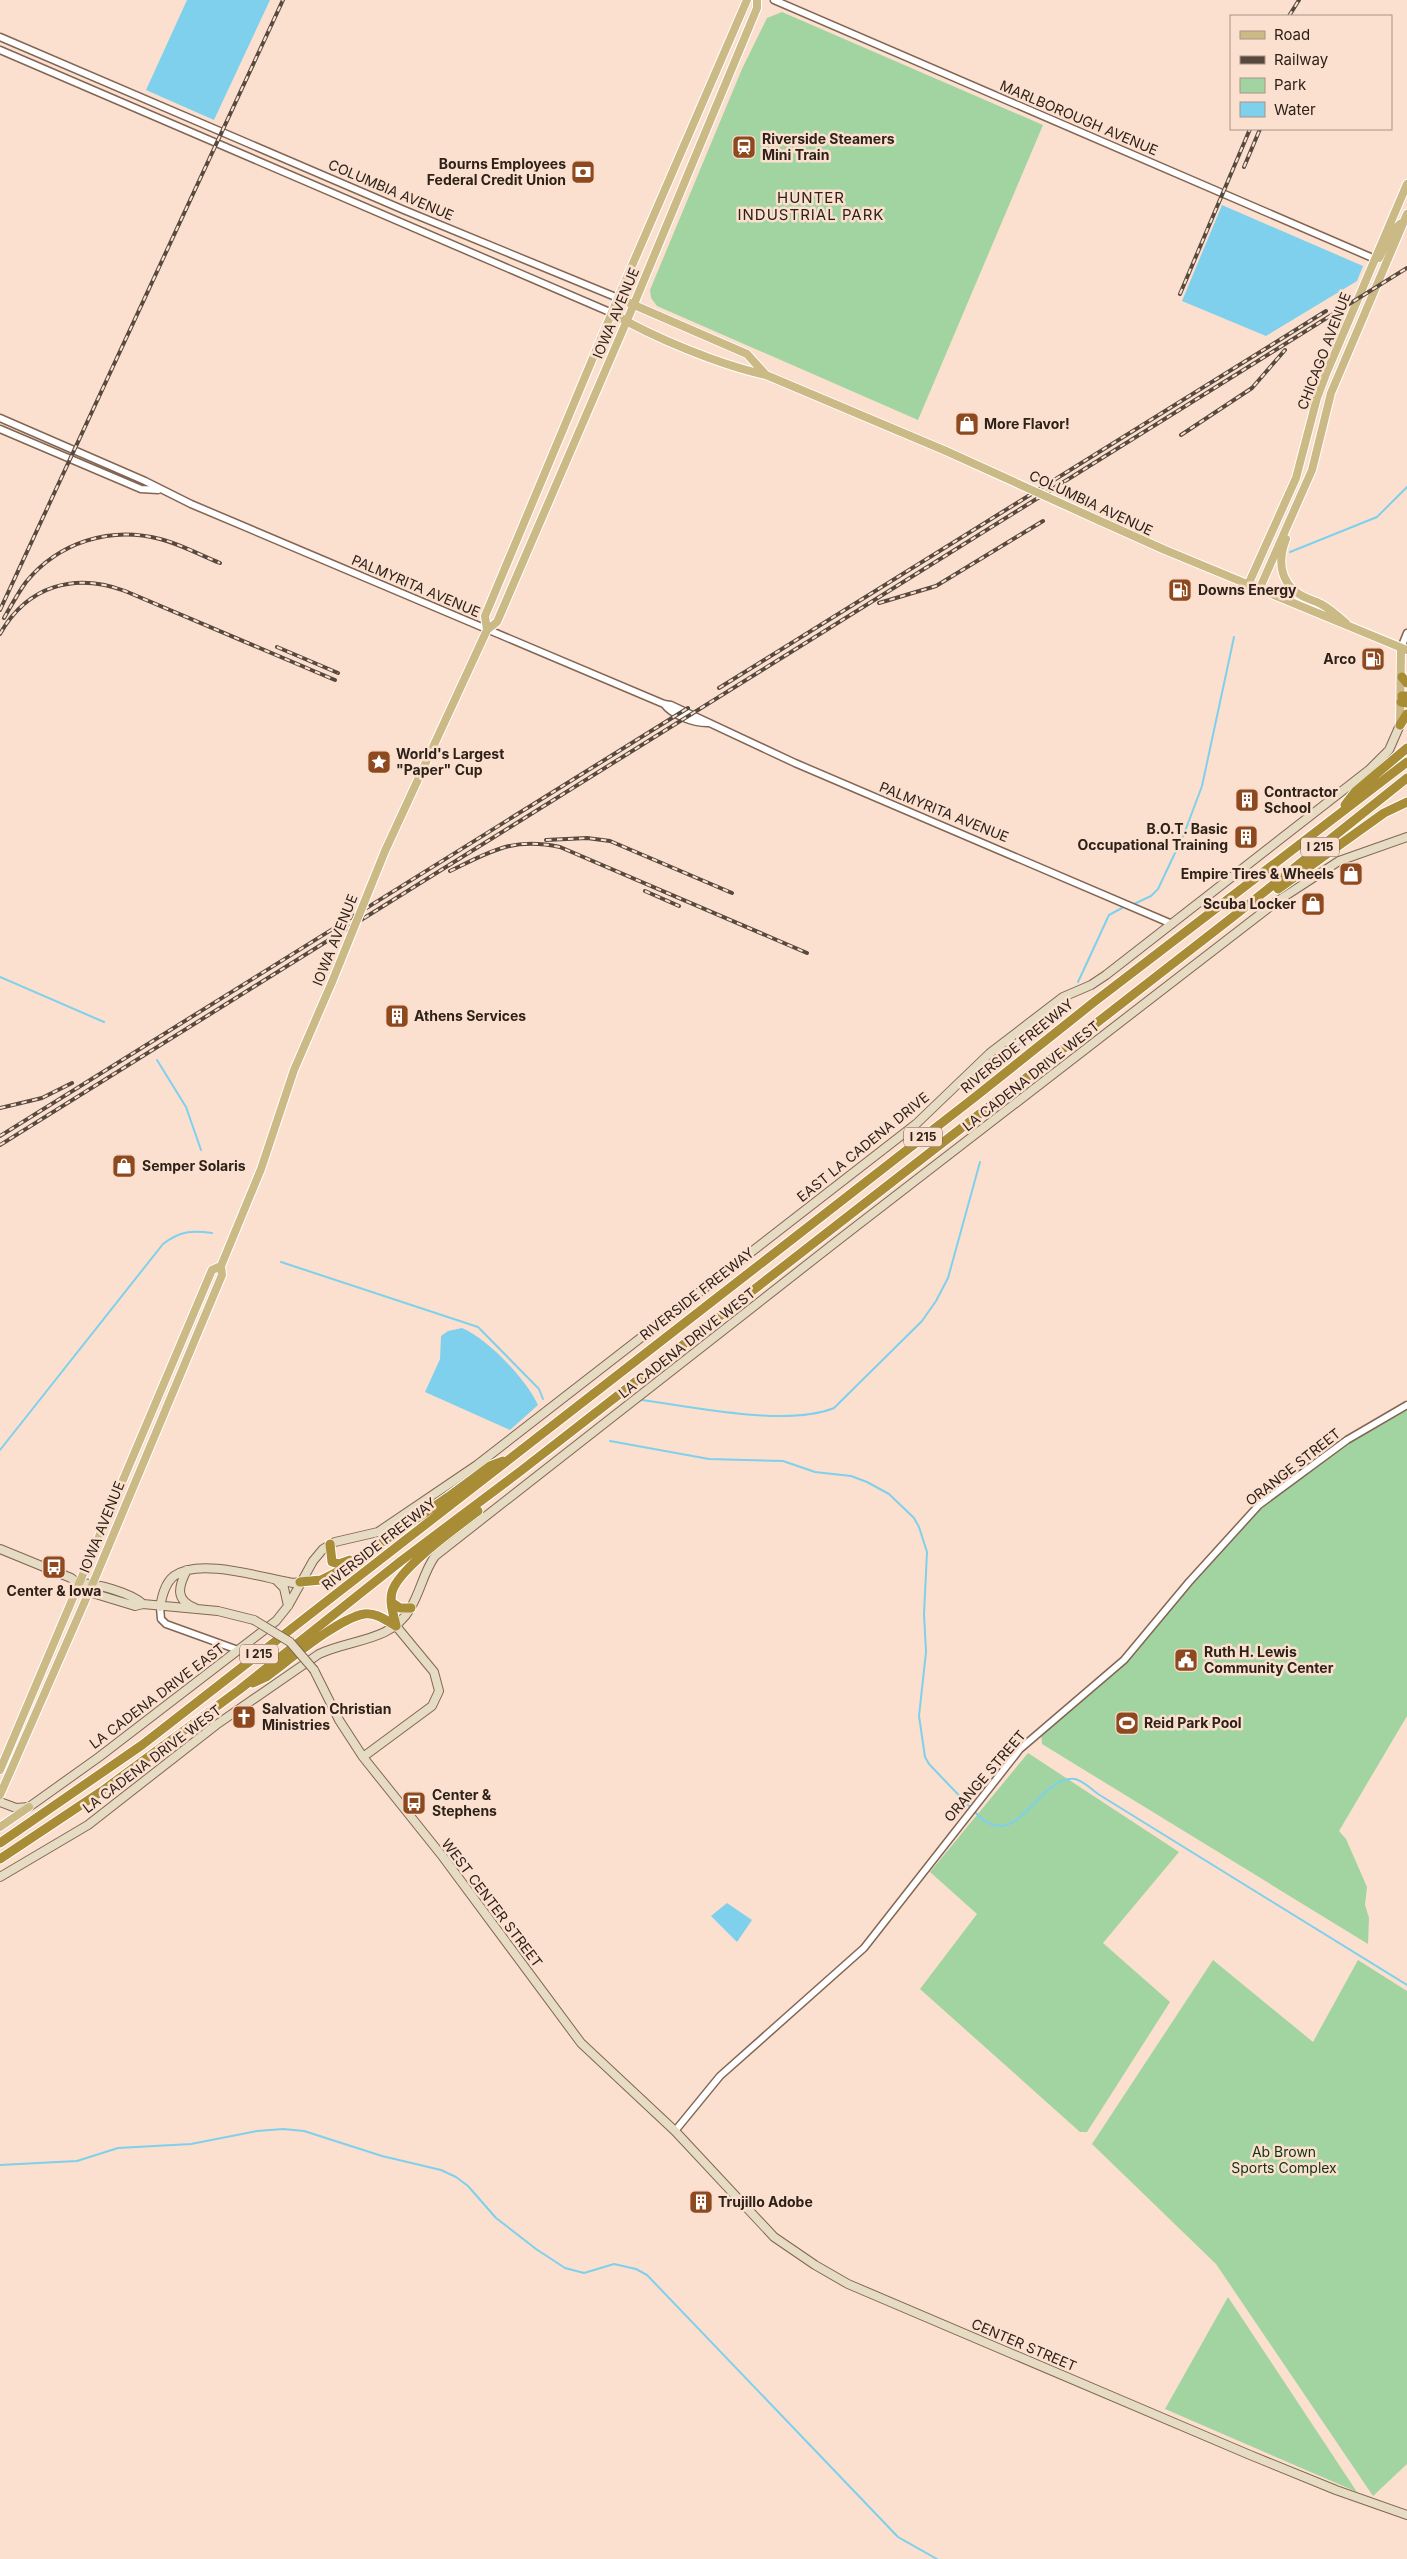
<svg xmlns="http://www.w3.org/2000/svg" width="1407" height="2559" viewBox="0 0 1407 2559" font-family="Inter,sans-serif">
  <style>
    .green { fill: #a1d4a0 }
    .water { fill: #7fd0ed }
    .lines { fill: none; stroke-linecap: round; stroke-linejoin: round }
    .stream { stroke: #7fd0ed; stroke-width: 2 }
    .tertiary-casing { stroke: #836553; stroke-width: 9 }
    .secondary-casing { stroke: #836553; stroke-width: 10 }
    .primary-casing { stroke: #fff; stroke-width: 10 }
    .motorway-casing { stroke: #fff; stroke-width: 11 }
    .tertiary { stroke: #fff; stroke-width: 6 }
    .secondary { stroke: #e5dcc3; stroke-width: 8 }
    .primary { stroke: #cbba86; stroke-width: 8 }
    .motorway { stroke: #a88c36; stroke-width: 9 }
    .rail-casing { stroke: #58493f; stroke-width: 4 }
    .rail { stroke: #fbe0cf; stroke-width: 2; stroke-dasharray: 5.5; stroke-linecap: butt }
    .secondary-bridge-casing { stroke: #836553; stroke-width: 10; stroke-linecap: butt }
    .primary-bridge-casing { stroke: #fff; stroke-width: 10; stroke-linecap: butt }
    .secondary-bridge { stroke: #e5dcc3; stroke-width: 8 }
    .primary-bridge { stroke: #cbba86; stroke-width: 8 }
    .labels { text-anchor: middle; stroke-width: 5; stroke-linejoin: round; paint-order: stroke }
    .shield { fill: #fbe0cf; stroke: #6b5a50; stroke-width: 1 }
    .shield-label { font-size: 12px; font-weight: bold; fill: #2d2119 }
    .street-label { font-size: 14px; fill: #2d2119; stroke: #fbe0cf }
    .poi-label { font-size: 14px; font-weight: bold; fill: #2d2119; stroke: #fbe0cf; text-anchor: start }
    .park-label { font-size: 14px; fill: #0e3210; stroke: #fbe0cf }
    .neighbourhood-label { font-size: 15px; letter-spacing: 1px; fill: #2d2119; stroke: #fbe0cf }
  </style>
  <rect width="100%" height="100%" fill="#fbe0cf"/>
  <!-- green -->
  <path class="green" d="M 782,12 L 1043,125 L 918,420 L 657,306 L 651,298 L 650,290 L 742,69 L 767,18 Z
    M 1407,1408 L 1407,1716 L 1339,1831 L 1346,1839 L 1367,1887 L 1365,1905 L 1369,1918 L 1368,1944 L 1042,1744 L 1041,1733 L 1125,1663 L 1206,1566 L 1269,1501 L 1356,1436 Z
    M 1028,1753 L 1179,1852 L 1103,1943 L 1170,2002 L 1087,2132 L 1080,2132 L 920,1989 L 977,1914 L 930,1872 Z
    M 1213,1960 L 1313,2042 L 1358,1960 L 1407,1991 L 1407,2464 L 1373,2496 L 1216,2264 L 1092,2144 Z
    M 1228,2297 L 1357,2492 L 1165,2409 Z"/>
  <!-- water -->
  <path class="water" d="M 187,0 L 270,0 L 214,120 L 146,90 Z
    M 1222,205 L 1363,266 L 1357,281 L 1266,336 L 1182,301 Z
    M 462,1328 C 487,1338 527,1380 538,1405 L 510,1430 L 425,1392 L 440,1359 L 441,1336 L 448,1331 Z
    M 1128,1713 L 1137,1720 L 1125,1736 L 1115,1726 Z
    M 727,1903 L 752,1920 L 737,1942 L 711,1916 Z"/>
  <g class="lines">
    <!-- stream -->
    <path class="stream" d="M 1290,552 L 1377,517 L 1407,487
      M 1134,904 L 1151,896 L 1158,889 L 1184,834 L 1202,786 L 1234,637
      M 0,977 L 104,1022
      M 1078,982 L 1109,915 L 1122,908
      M 157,1060 L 186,1107 L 201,1150
      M 985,1078 L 991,1067 L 1068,1006
      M 281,1262 L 478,1327 L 539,1389 L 543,1399
      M 642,1400 C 694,1407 787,1427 834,1408 L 922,1321 L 936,1301 L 948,1278 L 980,1162
      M 610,1441 L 709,1459 L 783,1461 L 815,1472 L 851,1476 L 867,1482 L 889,1494 L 914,1518 L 919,1527 L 927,1552 L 924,1614 L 926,1652 L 919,1716 L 925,1757 L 929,1764 L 971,1808
      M 0,1450 L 163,1244 C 180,1231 192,1230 212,1233
      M 974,1811 C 1016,1860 1038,1774 1075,1779 C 1084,1781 1091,1789 1098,1794 L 1407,1985
      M 0,2165 L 77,2161 L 118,2148 L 191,2144 L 257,2131 L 283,2129 L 304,2131 L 382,2156 L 441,2170 L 456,2177 L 468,2186 L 496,2218 L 536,2249 L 565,2268 L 584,2273 L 614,2264 L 636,2269 L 647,2275 L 898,2537 L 937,2559"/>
    <!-- tertiary casing -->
    <g class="tertiary-casing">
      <path id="tertiary" d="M 774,0 L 1375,259
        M 0,37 L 404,210 L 618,298
        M 0,50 L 612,313
        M 0,418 L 145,481 L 191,504 L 664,704 L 671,705 L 795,763 L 1172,924
        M 0,429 L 141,489 L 158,490
        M 1401,648 L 1407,633
        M 664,704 C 672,715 693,723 707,723
        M 160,1607 L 161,1619 L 166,1624 L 238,1650
        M 675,2131 L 720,2076 L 864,1948 L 1020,1749 L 1124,1660 L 1189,1582 L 1259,1505 L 1347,1440 L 1407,1405"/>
    </g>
    <!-- secondary casing -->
    <g class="secondary-casing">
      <path id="secondary" d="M 0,1549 L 71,1578 L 89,1592 L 135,1606 L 143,1604 L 218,1611 L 254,1620
        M 187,1570 C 178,1587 175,1600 195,1608
        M 276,1580 L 284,1588 L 288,1606
        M 79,1583 C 96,1583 131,1593 143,1604
        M 160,1607 C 162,1596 165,1583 174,1576 C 199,1557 263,1578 293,1583 L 300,1582
        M 314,1670 L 339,1720 L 363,1757 L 443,1857 L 581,2043 L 675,2131 L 774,2237 L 815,2265 L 848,2284 L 1250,2455 L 1336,2490 L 1407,2515
        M 363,1757 L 432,1706 L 439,1691 L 434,1672 L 396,1626
        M 0,1802 L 16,1808 L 29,1807 L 99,1757 L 276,1621 L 288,1606 L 313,1561 L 323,1549 L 335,1542 L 378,1532 L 477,1465 L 916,1124 L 990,1053 L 1029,1023 L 1063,997 L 1091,985 L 1106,975 L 1369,770 L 1389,750 L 1400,725
        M 0,1877 L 88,1825 L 216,1725 L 319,1654 C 350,1639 391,1642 410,1609 C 421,1591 423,1573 435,1556 L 841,1238 L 1276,902 L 1339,861 L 1407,837"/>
    </g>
    <!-- primary casing -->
    <g class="primary-casing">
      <path id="primary" d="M 1379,258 L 1392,232 L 1400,224
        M 618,298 L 747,354 L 766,375
        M 612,313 C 652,337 720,365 766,375 L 946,451
        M 1098,520 L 1165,550 L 1407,650
        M 1286,539 C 1278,559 1279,581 1299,594 C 1306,599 1314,600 1321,604 C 1330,609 1338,616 1346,623
        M 1248,585 L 1296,478 L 1317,398 L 1326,374 L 1407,184
        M 1259,590 L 1312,470 L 1331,393 L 1407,214
        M 487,630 L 485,616 L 618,298 L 747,0
        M 1400,725 L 1401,648
        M 385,851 L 487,630 L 497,622 L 634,304 L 757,8 L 757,0
        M 0,1770 C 72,1604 140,1436 212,1270 L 221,1266
        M 0,1795 L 96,1576 L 222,1275 L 221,1266 L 261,1169 L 294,1070 L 332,982
        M 0,1827 L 29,1807"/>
    </g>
    <!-- motorway casing -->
    <g class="motorway-casing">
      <path id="motorway" d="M 1402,677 L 1407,683
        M 1402,696 L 1407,696
        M 1401,702 L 1407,703
        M 1400,725 L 1407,714
        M 1345,805 L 1355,792 L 1407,748
        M 1278,889 L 1384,813 L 1407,802
        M 330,1544 L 332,1562 L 339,1564 L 350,1560
        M 300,1582 L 321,1580 L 343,1569 L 448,1497 L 490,1466 L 503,1461
        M 391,1602 L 400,1608 L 411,1608
        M 396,1626 C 394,1616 389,1603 392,1592 C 398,1569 457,1527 478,1511
        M 253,1683 L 266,1677 C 288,1661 339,1618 364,1614 C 376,1612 387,1621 396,1626
        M 0,1843 L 142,1745 L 975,1097 L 1094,1002 L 1407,762
        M 0,1859 L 102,1791 L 239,1690 L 401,1561 L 522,1470 L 1234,916 L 1407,778"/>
    </g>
    <!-- tertiary -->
    <use href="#tertiary" class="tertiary"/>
    <!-- secondary -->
    <use href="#secondary" class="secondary"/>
    <!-- primary -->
    <use href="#primary" class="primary"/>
    <!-- motorway -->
    <use href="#motorway" class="motorway"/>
    <!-- rail casing -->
    <g class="rail-casing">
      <path id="rail" d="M 1289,16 L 1299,0
        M 1244,167 L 1260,129
        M 1180,294 L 1250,129
        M 1181,435 L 1252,388 L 1285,350
        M 879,603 L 936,586 L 1043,521
        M 0,610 L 283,0
        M 4,618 C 11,606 18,593 26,582 C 59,542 110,526 160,539 C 180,544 200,555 220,563
        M 0,634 C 27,586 74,572 125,591 L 335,680
        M 277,647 L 338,673
        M 719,688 L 1326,311
        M 546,840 L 587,838 L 610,841 L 732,893
        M 450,871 C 492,851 512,837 560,847 L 807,953
        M 645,891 L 679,906
        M 0,1108 L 42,1098 L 72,1083
        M 0,1136 L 688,708
        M 0,1145 L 1407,268"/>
    </g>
    <!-- rail -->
    <use href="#rail" class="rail"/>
    <!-- secondary-bridge casing -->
    <g class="secondary-bridge-casing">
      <path id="secondary-bridge" d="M 254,1620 L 290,1642 L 314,1670"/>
    </g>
    <!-- primary-bridge casing -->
    <g class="primary-bridge-casing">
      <path id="primary-bridge" d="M 946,451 L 1098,520
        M 332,982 L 385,851"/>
    </g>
    <!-- secondary-bridge -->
    <use href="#secondary-bridge" class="secondary-bridge"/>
    <!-- primary-bridge -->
    <use href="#primary-bridge" class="primary-bridge"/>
  </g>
  <!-- icons -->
  <defs>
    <g id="station-square" transform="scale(1.25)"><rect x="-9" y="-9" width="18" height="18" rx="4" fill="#8e491f" stroke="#fbe0cf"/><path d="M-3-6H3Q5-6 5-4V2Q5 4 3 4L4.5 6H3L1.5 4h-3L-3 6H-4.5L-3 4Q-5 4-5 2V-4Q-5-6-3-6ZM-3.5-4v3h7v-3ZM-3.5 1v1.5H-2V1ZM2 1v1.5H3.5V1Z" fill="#fff"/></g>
    <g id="bank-square" transform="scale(1.25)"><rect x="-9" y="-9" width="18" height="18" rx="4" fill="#8e491f" stroke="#fbe0cf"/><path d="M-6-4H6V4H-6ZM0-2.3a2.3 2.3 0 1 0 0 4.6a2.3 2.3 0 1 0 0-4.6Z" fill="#fff"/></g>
    <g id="shop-square" transform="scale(1.25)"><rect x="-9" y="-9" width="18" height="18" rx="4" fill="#8e491f" stroke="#fbe0cf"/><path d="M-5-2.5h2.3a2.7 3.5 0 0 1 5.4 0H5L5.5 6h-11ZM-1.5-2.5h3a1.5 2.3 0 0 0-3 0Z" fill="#fff"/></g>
    <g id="fuel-square" transform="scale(1.25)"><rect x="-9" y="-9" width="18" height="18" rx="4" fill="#8e491f" stroke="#fbe0cf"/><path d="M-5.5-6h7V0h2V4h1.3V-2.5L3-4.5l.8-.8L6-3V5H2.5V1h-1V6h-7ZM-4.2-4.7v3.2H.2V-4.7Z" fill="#fff"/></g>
    <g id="sight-square" transform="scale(1.25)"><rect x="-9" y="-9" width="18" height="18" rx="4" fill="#8e491f" stroke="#fbe0cf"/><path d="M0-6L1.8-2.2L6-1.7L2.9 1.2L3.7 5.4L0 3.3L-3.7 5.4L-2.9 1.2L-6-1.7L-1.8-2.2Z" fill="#fff"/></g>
    <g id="building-square" transform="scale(1.25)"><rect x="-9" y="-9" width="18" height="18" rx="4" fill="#8e491f" stroke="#fbe0cf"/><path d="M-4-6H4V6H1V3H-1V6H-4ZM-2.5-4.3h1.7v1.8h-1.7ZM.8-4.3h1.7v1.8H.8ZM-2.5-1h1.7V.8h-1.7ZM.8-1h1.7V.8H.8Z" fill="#fff"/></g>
    <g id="bus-square" transform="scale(1.25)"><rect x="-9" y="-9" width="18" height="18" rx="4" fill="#8e491f" stroke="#fbe0cf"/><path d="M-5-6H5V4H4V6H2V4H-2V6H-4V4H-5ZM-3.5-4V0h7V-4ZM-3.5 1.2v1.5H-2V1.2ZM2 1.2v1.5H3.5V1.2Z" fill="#fff"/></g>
    <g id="civic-square" transform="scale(1.25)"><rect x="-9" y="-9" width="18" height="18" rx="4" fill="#8e491f" stroke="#fbe0cf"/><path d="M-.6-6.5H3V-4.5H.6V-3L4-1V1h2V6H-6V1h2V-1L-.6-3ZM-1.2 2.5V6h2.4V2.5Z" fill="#fff"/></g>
    <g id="church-square" transform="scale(1.25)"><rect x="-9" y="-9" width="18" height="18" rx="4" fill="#8e491f" stroke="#fbe0cf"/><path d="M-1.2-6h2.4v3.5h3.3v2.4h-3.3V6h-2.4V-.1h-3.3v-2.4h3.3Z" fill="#fff"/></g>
    <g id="stadium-square" transform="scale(1.25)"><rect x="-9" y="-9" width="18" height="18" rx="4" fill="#8e491f" stroke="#fbe0cf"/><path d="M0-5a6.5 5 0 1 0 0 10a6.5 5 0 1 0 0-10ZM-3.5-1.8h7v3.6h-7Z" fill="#fff"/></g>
  </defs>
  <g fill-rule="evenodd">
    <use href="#station-square" x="744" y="147"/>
    <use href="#bank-square" x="583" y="172"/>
    <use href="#shop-square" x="967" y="424"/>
    <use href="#fuel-square" x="1180" y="590"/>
    <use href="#fuel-square" x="1373" y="659"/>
    <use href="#sight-square" x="379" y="762"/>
    <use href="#building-square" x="1247" y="800"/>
    <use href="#building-square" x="1246" y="837"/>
    <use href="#shop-square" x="1351" y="874"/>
    <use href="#shop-square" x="1313" y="904"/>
    <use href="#building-square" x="397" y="1016"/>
    <use href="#shop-square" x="124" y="1166"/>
    <use href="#bus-square" x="54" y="1567"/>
    <use href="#civic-square" x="1186" y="1660"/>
    <use href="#church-square" x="244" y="1717"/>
    <use href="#stadium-square" x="1127" y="1723"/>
    <use href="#bus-square" x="414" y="1803"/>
    <use href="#building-square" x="701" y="2202"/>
  </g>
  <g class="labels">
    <!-- shield labels -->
    <g class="shield">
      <rect x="1301" y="837.5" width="38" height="19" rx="4"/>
      <rect x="904" y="1127.5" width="38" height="19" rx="4"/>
      <rect x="240" y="1644.5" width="38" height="19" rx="4"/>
    </g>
    <g class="shield-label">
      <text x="1320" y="851">I 215</text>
      <text x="923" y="1141">I 215</text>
      <text x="259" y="1658">I 215</text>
    </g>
    <!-- street labels -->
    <g class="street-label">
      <text transform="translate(1079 118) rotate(23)" y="5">MARLBOROUGH AVENUE</text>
      <text transform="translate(391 190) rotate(23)" y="5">COLUMBIA AVENUE</text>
      <text transform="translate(616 313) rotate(-67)" y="5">IOWA AVENUE</text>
      <text transform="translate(1324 351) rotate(-69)" y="5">CHICAGO AVENUE</text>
      <text transform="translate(1091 503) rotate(25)" y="5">COLUMBIA AVENUE</text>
      <text transform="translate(416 586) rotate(23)" y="5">PALMYRITA AVENUE</text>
      <text transform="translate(944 812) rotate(22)" y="5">PALMYRITA AVENUE</text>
      <text transform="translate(335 940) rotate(-68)" y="5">IOWA AVENUE</text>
      <text transform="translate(1017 1046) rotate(-39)" y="5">RIVERSIDE FREEWAY</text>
      <text transform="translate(1031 1076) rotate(-38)" y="5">LA CADENA DRIVE WEST</text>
      <text transform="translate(863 1147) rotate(-39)" y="5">EAST LA CADENA DRIVE</text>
      <text transform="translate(697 1294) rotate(-38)" y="5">RIVERSIDE FREEWAY</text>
      <text transform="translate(687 1343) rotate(-38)" y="5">LA CADENA DRIVE WEST</text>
      <text transform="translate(1293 1467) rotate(-38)" y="5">ORANGE STREET</text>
      <text transform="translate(102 1527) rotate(-68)" y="5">IOWA AVENUE</text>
      <text transform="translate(379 1544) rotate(-38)" y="5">RIVERSIDE FREEWAY</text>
      <text transform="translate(157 1696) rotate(-37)" y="5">LA CADENA DRIVE EAST</text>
      <text transform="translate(152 1759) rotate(-37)" y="5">LA CADENA DRIVE WEST</text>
      <text transform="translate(985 1776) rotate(-49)" y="5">ORANGE STREET</text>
      <text transform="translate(492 1903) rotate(53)" y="5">WEST CENTER STREET</text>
      <text transform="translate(1024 2345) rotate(23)" y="5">CENTER STREET</text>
    </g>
    <!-- poi labels -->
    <g class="poi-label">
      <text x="762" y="144">Riverside Steamers<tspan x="762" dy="16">Mini Train</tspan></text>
      <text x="566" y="169" text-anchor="end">Bourns Employees<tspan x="566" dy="16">Federal Credit Union</tspan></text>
      <text x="984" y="429">More Flavor!</text>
      <text x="1198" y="595">Downs Energy</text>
      <text x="1356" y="664" text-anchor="end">Arco</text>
      <text x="396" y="759">World's Largest<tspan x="396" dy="16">"Paper" Cup</tspan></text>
      <text x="1264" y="797">Contractor<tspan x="1264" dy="16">School</tspan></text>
      <text x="1228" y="834" text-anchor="end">B.O.T. Basic<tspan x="1228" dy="16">Occupational Training</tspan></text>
      <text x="1334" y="879" text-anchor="end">Empire Tires &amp; Wheels</text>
      <text x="1296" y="909" text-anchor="end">Scuba Locker</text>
      <text x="414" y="1021">Athens Services</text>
      <text x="142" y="1171">Semper Solaris</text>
      <text x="54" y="1596" text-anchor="middle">Center &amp; Iowa</text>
      <text x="1204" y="1657">Ruth H. Lewis<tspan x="1204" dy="16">Community Center</tspan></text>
      <text x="262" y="1714">Salvation Christian<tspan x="262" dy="16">Ministries</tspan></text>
      <text x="1144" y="1728">Reid Park Pool</text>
      <text x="432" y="1800">Center &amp;<tspan x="432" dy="16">Stephens</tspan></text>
      <text x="718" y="2207">Trujillo Adobe</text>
    </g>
    <!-- park labels -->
    <g class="park-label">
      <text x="1284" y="2157">Ab Brown<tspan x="1284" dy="16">Sports Complex</tspan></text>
    </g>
    <!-- neighbourhood labels -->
    <g class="neighbourhood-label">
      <text x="811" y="203">HUNTER<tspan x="811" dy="17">INDUSTRIAL PARK</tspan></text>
    </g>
  </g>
  <!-- legend -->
  <rect x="1230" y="15" width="162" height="115" fill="#fbe0cf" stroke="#a99486"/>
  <rect x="1240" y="31" width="25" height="8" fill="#cbba86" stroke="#a99486"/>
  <text x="1274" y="40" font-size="15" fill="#2d2119">Road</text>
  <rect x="1240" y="56" width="25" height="8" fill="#58493f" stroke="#a99486"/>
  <text x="1274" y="65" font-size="15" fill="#2d2119">Railway</text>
  <rect x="1240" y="78" width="25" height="15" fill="#a1d4a0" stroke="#a99486"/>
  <text x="1274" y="90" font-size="15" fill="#2d2119">Park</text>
  <rect x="1240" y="102" width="25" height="15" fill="#7fd0ed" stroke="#a99486"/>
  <text x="1274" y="115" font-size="15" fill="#2d2119">Water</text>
</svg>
